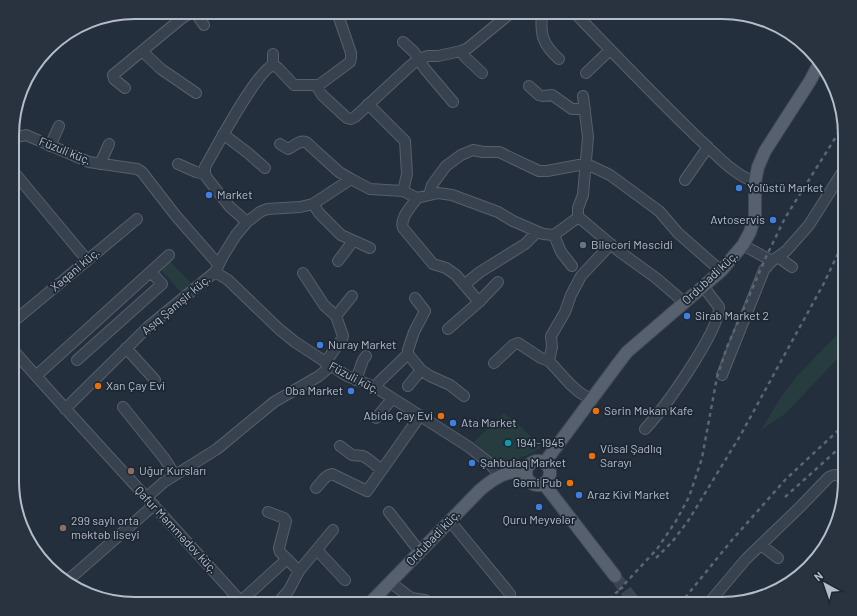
<svg xmlns="http://www.w3.org/2000/svg" width="857" height="616" viewBox="0 0 857 616" font-family="Barlow,sans-serif">
  <style>
    .green { fill: #263c3f }
    .lines { fill: none; stroke-linecap: round; stroke-linejoin: round }
    .major-tunnel { stroke: #3a4453; stroke-width: 12; stroke-dasharray: 12 6; stroke-linecap: butt }
    .minor-casing { stroke: #565f6c; stroke-width: 12 }
    .major-casing { stroke: #414a57; stroke-width: 14 }
    .minor { stroke: #38414e; stroke-width: 10 }
    .major { stroke: #56606e; stroke-width: 12 }
    .rail { stroke: #5a6575; stroke-width: 2.5; stroke-dasharray: 4 4; stroke-linecap: butt }
    .shop-dot { fill: #3f7fe0; stroke: #1d2633; stroke-width: 1.5 }
    .worship-dot { fill: #6b7280; stroke: #1d2633; stroke-width: 1.5 }
    .food-dot { fill: #e8710a; stroke: #1d2633; stroke-width: 1.5 }
    .culture-dot { fill: #0f9aa8; stroke: #1d2633; stroke-width: 1.5 }
    .education-dot { fill: #8d6e63; stroke: #1d2633; stroke-width: 1.5 }
    .labels { text-anchor: middle; stroke-width: 3.5; stroke-linejoin: round; paint-order: stroke }
    .street-label { font-size: 12px; fill: #b4bcc9; stroke: #1d2633 }
    .poi-label { font-size: 12px; fill: #b4bcc9; stroke: #1d2633; text-anchor: start }
    .rim { fill: none; stroke: #b4bcc9; stroke-width: 2 }
  </style>
  <rect width="100%" height="100%" fill="#242f3e"/>
  <!-- green -->
  <path class="green" d="M 170,261 L 192,284 L 182,293 L 161,270 Z
    M 845,327 L 845,351 L 785,414 L 761,430 L 781,397 L 797,376 Z
    M 504,413 L 521,427 L 541,447 L 533,453 L 504,464 L 495,461 L 474,442 Z"/>
  <g class="lines">
    <!-- major-tunnel -->
    <path class="major-tunnel" d="M 615,576 L 636,604"/>
    <!-- minor casing -->
    <g class="minor-casing">
      <path id="minor" d="M 195,12 L 204,25
        M 542,12 C 540,34 542,44 559,59
        M 574,12 C 615,55 656,97 698,138 C 716,154 732,174 755,182
        M 403,42 L 414,52 L 425,69 L 453,102
        M 142,51 L 161,69 L 196,93
        M 461,51 L 465,57 L 482,73
        M 273,65 L 273,54
        M 586,73 L 610,50
        M 316,85 L 322,95 L 347,118 L 351,119 L 355,117 L 410,66 L 419,59 L 428,56 L 438,56 L 461,51 L 468,48 L 512,12
        M 529,86 L 539,95 L 543,96 L 552,95 L 572,109 L 585,109
        M 125,88 L 114,79 L 113,75 L 182,18 L 192,12
        M 368,104 L 405,141 L 407,174 L 403,191
        M 223,134 L 248,153 L 265,168
        M 13,138 L 26,135 L 89,162 L 137,169 L 142,172 L 176,216 L 218,264
        M 280,144 L 288,149 C 295,146 298,140 306,142 L 339,172 L 351,179
        M 50,146 L 59,126
        M 100,164 L 109,144
        M 178,164 L 196,172 L 205,174
        M 13,171 L 87,260
        M 685,180 L 708,147
        M 429,195 L 432,185 L 446,166 L 461,155 L 473,150 L 483,152 L 499,152 L 539,171 L 547,171 L 579,165 L 591,166 L 610,175 L 659,211 L 678,233 L 721,271
        M 417,198 C 412,206 399,218 403,228 L 433,264 L 446,268 L 456,275 L 479,302
        M 313,204 L 319,213 L 341,235 L 370,248
        M 578,218 L 578,208 L 583,195 L 588,137 L 583,96
        M 247,222 L 230,207 L 207,178 L 205,174 L 205,167 C 216,148 256,72 273,65 L 278,68 L 294,85 L 319,85 L 350,62 L 351,58 L 351,53 L 337,12
        M 554,235 L 561,252 L 572,266
        M 743,245 L 772,261
        M 778,257 L 792,267
        M 338,261 L 353,241
        M 215,272 L 228,280 L 279,329 L 295,342 L 347,376 L 375,387 L 469,447 L 488,462 L 500,475
        M 303,273 L 324,305 L 336,316 L 343,336 L 342,339 L 325,363
        M 464,285 L 480,272 L 525,244 L 537,232
        M 415,298 L 425,311 L 414,332 L 408,350 L 408,354 L 421,370 L 430,376 L 450,385 L 464,396
        M 336,316 L 352,296
        M 13,322 L 137,219
        M 448,329 L 479,302 L 498,282
        M 126,348 L 155,380
        M 13,350 C 89,436 167,519 243,604
        M 77,360 L 162,284 L 151,272
        M 549,361 L 552,347 L 551,336 L 565,312 L 571,295 L 581,276 L 611,244
        M 494,363 L 513,345 L 518,343 L 541,358 L 549,361 L 570,384 L 579,392 L 592,400
        M 722,375 L 764,270 L 772,261 L 786,251 L 809,225 L 845,168
        M 36,376 L 169,255
        M 356,380 L 363,360 L 366,356
        M 408,386 L 421,370
        M 375,387 L 380,381 L 408,354
        M 123,407 L 164,458 L 175,475
        M 65,409 L 149,326 L 215,272 L 223,256 L 236,235 L 247,222 L 260,212 L 267,209 L 300,207 L 313,204 L 351,179 L 370,189 L 403,191 L 417,198 L 438,193 L 452,195 L 498,212 L 513,221 L 543,234 L 554,235 L 573,221 L 578,218 L 581,219 L 620,252 L 656,278 L 684,302
        M 376,418 L 392,399
        M 645,429 C 663,410 720,331 719,307 L 703,286
        M 340,446 L 352,455 L 363,456 L 368,459 L 382,470
        M 316,488 C 321,483 325,475 332,474 L 367,491 L 420,416
        M 147,497 L 164,482 L 217,449 L 274,402 L 319,376 L 331,366
        M 268,512 L 284,518 L 286,521 L 279,548 L 280,552 L 299,571
        M 389,512 L 420,552
        M 450,521 L 510,594
        M 761,545 L 778,558
        M 317,550 L 345,580
        M 66,582 L 154,505
        M 390,582 L 411,598 L 425,600 L 431,604
        M 241,601 L 287,559
        M 277,604 L 289,590 L 299,571 L 333,530
        M 708,604 L 746,559 L 799,508 L 829,477 C 836,473 839,475 845,481"/>
    </g>
    <!-- major casing -->
    <g class="major-casing">
      <path id="major" d="M526 473a12 12 0 1 1 24 0a12 12 0 1 1-24 0Z
        M 545,462 L 617,365 L 627,352 L 721,271 L 743,245 L 750,232 L 755,216 L 755,182 L 758,167 L 765,151 L 810,81 L 819,64
        M 544,484 L 615,576
        M 369,604 L 480,490 C 494,478 507,470 526,471"/>
    </g>
    <!-- minor -->
    <use href="#minor" class="minor"/>
    <!-- major -->
    <use href="#major" class="major"/>
    <!-- rail -->
    <path class="rail" d="M 785,497 L 845,443
      M 656,558 L 672,542 L 688,521 L 740,436 L 824,283 L 845,239
      M 619,590 L 657,549 L 676,521 L 689,497 L 702,458 L 717,377 L 727,347 L 766,257 L 785,218 L 844,124
      M 603,604 L 623,587
      M 680,604 L 732,540 L 786,479 L 845,424"/>
  </g>
  <!-- markers -->
  <g class="shop-dot">
    <circle cx="739" cy="188" r="4"/>
    <circle cx="209" cy="195" r="4"/>
    <circle cx="773" cy="220" r="4"/>
    <circle cx="687" cy="316" r="4"/>
    <circle cx="320" cy="345" r="4"/>
    <circle cx="351" cy="391" r="4"/>
    <circle cx="453" cy="423" r="4"/>
    <circle cx="472" cy="463" r="4"/>
    <circle cx="579" cy="495" r="4"/>
    <circle cx="539" cy="507" r="4"/>
  </g>
  <circle class="worship-dot" cx="583" cy="245" r="4"/>
  <g class="food-dot">
    <circle cx="98" cy="386" r="4"/>
    <circle cx="596" cy="411" r="4"/>
    <circle cx="441" cy="416" r="4"/>
    <circle cx="592" cy="456" r="4"/>
    <circle cx="570" cy="483" r="4"/>
  </g>
  <circle class="culture-dot" cx="508" cy="443" r="4"/>
  <g class="education-dot">
    <circle cx="131" cy="471" r="4"/>
    <circle cx="63" cy="528" r="4"/>
  </g>
  <g class="labels">
    <!-- street labels -->
    <g class="street-label">
      <text transform="translate(65 151) rotate(22)" y="4">Füzuli küç.</text>
      <text transform="translate(75 270) rotate(-40)" y="4">Xəqani küç.</text>
      <text transform="translate(710 278) rotate(-43)" y="4">Ordubadi küç.</text>
      <text transform="translate(176 305) rotate(-40)" y="4">Aşıq Şəmşir küç.</text>
      <text transform="translate(354 378) rotate(28)" y="4">Füzuli küç.</text>
      <text transform="translate(176 530) rotate(47)" y="4">Qafur Məmmədov küç.</text>
      <text transform="translate(433 538) rotate(-46)" y="4">Ordubadi küç.</text>
    </g>
    <!-- poi labels -->
    <g class="poi-label">
      <text x="747" y="192">Yolüstü Market</text>
      <text x="217" y="199">Market</text>
      <text x="765" y="224" text-anchor="end">Avtoservis</text>
      <text x="591" y="249">Biləcəri Məscidi</text>
      <text x="695" y="320">Sirab Market 2</text>
      <text x="328" y="349">Nuray Market</text>
      <text x="106" y="390">Xan Çay Evi</text>
      <text x="343" y="395" text-anchor="end">Oba Market</text>
      <text x="604" y="415">Sərin Məkan Kafe</text>
      <text x="433" y="420" text-anchor="end">Abidə Çay Evi</text>
      <text x="461" y="427">Ata Market</text>
      <text x="516" y="447">1941-1945</text>
      <text x="600" y="453">Vüsal Şadlıq<tspan x="600" dy="14">Sarayı</tspan></text>
      <text x="480" y="467">Şahbulaq Market</text>
      <text x="139" y="475">Uğur Kursları</text>
      <text x="562" y="487" text-anchor="end">Gəmi Pub</text>
      <text x="587" y="499">Araz Kivi Market</text>
      <text x="539" y="524" text-anchor="middle">Quru Meyvələr</text>
      <text x="71" y="525">299 saylı orta<tspan x="71" dy="14">məktəb liseyi</tspan></text>
    </g>
  </g>
  <!-- crop -->
  <path d="M0 0H857V616H0ZM135 19H722A116 116 0 0 1 838 135V481A116 116 0 0 1 722 597H135A116 116 0 0 1 19 481V135A116 116 0 0 1 135 19Z" fill="#29323f" fill-rule="evenodd"/>
  <path class="rim" d="M135 19H722A116 116 0 0 1 838 135V481A116 116 0 0 1 722 597H135A116 116 0 0 1 19 481V135A116 116 0 0 1 135 19Z"/>
  <!-- north arrow -->
  <g transform="translate(825 584) rotate(320)" stroke="#1d2633" stroke-width="3" paint-order="stroke">
  <path d="M0-3L7 15L0 10L-7 15Z" fill="#b4bcc9"/>
  <text y="-6" font-size="11" font-weight="bold" text-anchor="middle" fill="#b4bcc9">N</text>
  </g>
</svg>
